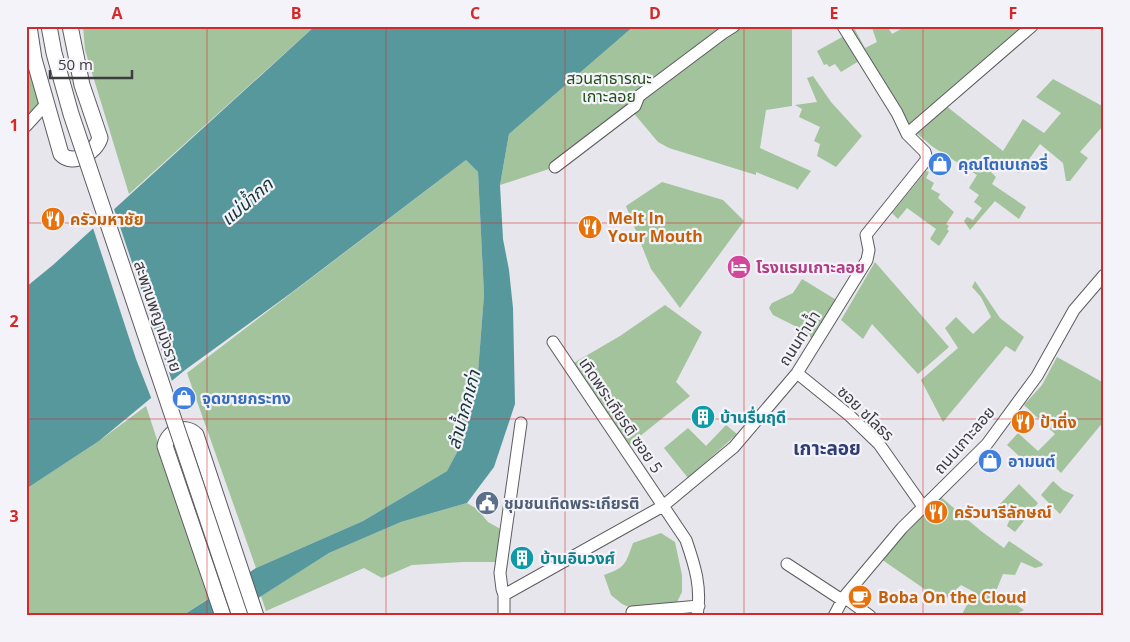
<svg xmlns="http://www.w3.org/2000/svg" width="1130" height="642" viewBox="0 0 1130 642" font-family="'Open Sans','Noto Sans Thai',sans-serif">
  <style>
    .green { fill: #a3c39c }
    .water { fill: #57989d }
    .pier { fill: #e6e6ec }
    .lines { fill: none; stroke-linecap: round; stroke-linejoin: round }
    .street-casing { stroke: #5c5c61; stroke-width: 13 }
    .secondary-casing { stroke: #5c5c61; stroke-width: 17 }
    .street { stroke: #fff; stroke-width: 11 }
    .secondary { stroke: #fff; stroke-width: 15 }
    .secondary-bridge-casing { stroke: #5c5c61; stroke-width: 17; stroke-linecap: butt }
    .secondary-bridge { stroke: #fff; stroke-width: 15 }
    .grid { fill: none; stroke: #d62828; stroke-width: 1; stroke-opacity: 0.55 }
    .labels { text-anchor: middle; stroke-width: 4.5; stroke-linejoin: round; paint-order: stroke }
    .park-label { font-size: 16px; fill: #23501a; stroke: #f3f3f9 }
    .shop-label { font-size: 16px; font-weight: bold; fill: #366cbe; stroke: #f3f3f9; text-anchor: start }
    .food-label { font-size: 16px; font-weight: bold; fill: #c56008; stroke: #f3f3f9; text-anchor: start }
    .hotel-label { font-size: 16px; font-weight: bold; fill: #b23c85; stroke: #f3f3f9; text-anchor: start }
    .street-label { font-size: 16px; fill: #3c3c3e; stroke: #f3f3f9 }
    .culture-label { font-size: 16px; font-weight: bold; fill: #0d838f; stroke: #f3f3f9; text-anchor: start }
    .service-label { font-size: 16px; font-weight: bold; fill: #4e5e75; stroke: #f3f3f9; text-anchor: start }
    .water-label { font-size: 18px; font-style: italic; fill: #143537; stroke: #f3f3f9 }
    .quarter-label { font-size: 19px; font-weight: bold; fill: #2f3d77; stroke: #f3f3f9 }
    .neatline { fill: none; stroke: #d62828; stroke-width: 2 }
    .grid-label { font-size: 16px; text-anchor: middle; font-weight: bold; fill: #d62828 }
  </style>
  <rect width="100%" height="100%" fill="#e6e6ec"/>
  <!-- green -->
  <path class="green" d="M 26,26 L 47,103 L 26,126 Z
    M 83,26 L 315,26 L 129,194 L 85,50 Z
    M 634,26 L 792,26 L 792,106 L 766,110 L 760,148 L 811,171 L 797,190 L 796,188 L 756,172 L 756,175 L 669,148 L 658,142 L 631,110 L 555,167 L 500,185 L 509,134 Z
    M 843,26 L 853,26 L 865,48 L 877,42 L 872,28 L 887,26 L 892,34 L 901,29 L 900,26 L 1032,26 L 907,134 Z
    M 844,36 L 859,61 L 841,72 L 835,64 L 829,67 L 827,64 L 824,65 L 817,51 Z
    M 813,76 L 831,102 L 862,136 L 836,167 L 817,156 L 820,144 L 814,141 L 820,127 L 799,117 L 802,109 L 795,105 L 817,102 L 807,78 Z
    M 1053,79 L 1104,107 L 1104,127 L 1102,127 L 1080,152 L 1088,158 L 1070,181 L 1066,181 L 1063,163 L 1040,144 L 1019,173 L 997,161 L 991,172 L 996,177 L 992,184 L 1026,207 L 1019,219 L 995,201 L 970,230 L 964,221 L 967,217 L 973,220 L 982,208 L 974,202 L 979,195 L 969,188 L 977,175 L 933,147 L 914,131 L 945,105 L 1003,151 L 1023,119 L 1044,133 L 1061,113 L 1036,97 Z
    M 466,160 L 478,172 L 484,295 L 477,385 L 464,439 L 447,471 L 363,521 L 256,568 L 187,373 Z
    M 926,171 L 929,172 L 926,178 L 934,183 L 931,189 L 940,194 L 938,198 L 954,212 L 946,224 L 949,226 L 947,229 L 949,231 L 939,246 L 930,239 L 936,229 L 907,208 L 898,219 L 892,213 Z
    M 662,182 L 723,200 L 744,221 L 680,308 L 651,269 L 626,206 Z
    M 875,262 L 949,347 L 918,374 L 872,324 L 863,339 L 841,320 Z
    M 802,279 L 838,301 L 812,339 L 805,331 L 773,315 L 769,308 L 772,303 L 793,293 Z
    M 975,281 L 1000,318 L 1024,337 L 1015,352 L 1006,346 L 943,422 L 921,380 L 958,348 L 945,328 L 956,317 L 973,334 L 991,317 L 981,297 L 972,287 Z
    M 665,305 L 702,332 L 676,382 L 690,396 L 629,445 L 572,364 L 620,336 Z
    M 1057,357 L 1104,383 L 1104,421 L 1061,473 L 1044,456 L 1032,468 L 1007,445 L 1018,433 L 1038,451 L 1055,434 L 1024,405 L 1042,385 Z
    M 146,406 L 209,598 L 182,616 L 26,616 L 26,489 L 99,441 Z
    M 726,425 L 737,434 L 688,478 L 664,448 L 688,428 L 706,446 Z
    M 1053,481 L 1063,490 L 1074,495 L 1060,514 L 1041,495 Z
    M 1019,484 L 1038,503 L 1015,532 L 1007,526 L 1012,514 L 999,505 Z
    M 941,497 L 981,531 L 1004,548 L 1009,541 L 1043,564 L 1042,566 L 1035,568 L 1021,562 L 1015,575 L 1003,574 L 996,591 L 1024,610 L 1013,616 L 961,616 L 974,592 L 961,585 L 941,603 L 923,588 L 881,559 Z
    M 467,503 L 477,509 L 488,522 L 506,532 L 501,562 L 463,562 L 412,565 L 382,578 L 364,568 L 266,611 L 261,596 L 329,553 L 401,522 Z
    M 661,533 L 675,542 L 682,575 L 682,592 L 674,608 L 642,613 L 622,604 L 611,595 L 604,575 C 626,567 625,565 633,543 Z"/>
  <!-- water -->
  <path class="water" d="M 315,26 L 634,26 L 509,134 L 500,185 L 503,239 L 509,270 L 513,308 L 515,404 L 494,467 L 467,503 L 401,522 L 329,553 L 230,616 L 182,616 L 256,568 L 363,521 L 447,471 L 464,439 L 477,385 L 484,295 L 478,172 L 466,160 L 291,293 L 185,370 L 99,441 L 26,489 L 26,287 L 53,265 Z"/>
  <!-- pier -->
  <path class="pier" d="M 113,206 L 173,384 L 152,400 L 136,359 L 92,225 Z"/>
  <g class="lines">
    <!-- street casing -->
    <g class="street-casing">
      <path id="street" d="M 26,126 L 47,103
        M 907,134 L 1032,26
        M 555,167 L 631,109 L 635,106 L 639,96 L 723,33 L 734,26
        M 553,342 L 686,540 C 695,566 702,588 697,616
        M 797,373 L 850,416 L 879,444 L 924,508
        M 787,564 L 842,600
        M 504,595 L 502,589 L 500,573 L 521,423
        M 844,597 L 870,616
        M 632,612 L 699,606
        M 504,616 L 504,595 L 663,506 L 734,447 L 797,373 L 867,260 L 869,250 L 866,235 L 927,159 L 925,152 L 907,134 L 897,113 L 843,26
        M 834,616 L 844,597 L 902,528 L 987,444 L 1037,376 L 1074,310 L 1104,275"/>
    </g>
    <!-- secondary casing -->
    <g class="secondary-casing">
      <path id="secondary" d="M 29,26 L 34,59 L 61,154 C 73,167 96,152 100,138 L 82,85 L 70,26
        M 223,616 L 165,446 C 168,431 185,424 196,435 L 256,616"/>
    </g>
    <!-- street -->
    <use href="#street" class="street"/>
    <!-- secondary -->
    <use href="#secondary" class="secondary"/>
    <!-- secondary-bridge casing -->
    <g class="secondary-bridge-casing">
      <path id="secondary-bridge" d="M 49,26 L 54,53 L 71,114 L 240,616"/>
    </g>
    <!-- secondary-bridge -->
    <use href="#secondary-bridge" class="secondary-bridge"/>
  </g>
  <!-- grid -->
  <path class="grid" d="M 207,26 L 207,616M 386,26 L 386,616M 565,26 L 565,616M 744,26 L 744,616M 923,26 L 923,616M 26,223 L 1104,223M 26,419 L 1104,419"/>
  <!-- icons -->
  <defs>
    <g id="shop-disc" transform="scale(1.25)"><circle r="9.5" fill="#3f7fe0" stroke="#f3f3f9"/><path d="M-5-2.5h2.3a2.7 3.5 0 0 1 5.4 0H5L5.5 6h-11ZM-1.5-2.5h3a1.5 2.3 0 0 0-3 0Z" fill="#fff"/></g>
    <g id="restaurant-disc" transform="scale(1.25)"><circle r="9.5" fill="#e8710a" stroke="#f3f3f9"/><path d="M-5-6h1v4h1v-4h1v4h1v-4h1v5L-1.5 .5V6h-2V.5L-5-1ZM5-6V6H3V1.5H1.5Q1.5-4 5-6Z" fill="#fff"/></g>
    <g id="hotel-disc" transform="scale(1.25)"><circle r="9.5" fill="#d1479c" stroke="#f3f3f9"/><path d="M-6-4.5h1.5V1H6V5H4.5V3h-9V5H-6ZM-4 0a1.8 1.8 0 1 1 3.6 0ZM.5 0V-2.5h3Q6-2.5 6 0Z" fill="#fff"/></g>
    <g id="building-disc" transform="scale(1.25)"><circle r="9.5" fill="#0f9aa8" stroke="#f3f3f9"/><path d="M-4-6H4V6H1V3H-1V6H-4ZM-2.5-4.3h1.7v1.8h-1.7ZM.8-4.3h1.7v1.8H.8ZM-2.5-1h1.7V.8h-1.7ZM.8-1h1.7V.8H.8Z" fill="#fff"/></g>
    <g id="civic-disc" transform="scale(1.25)"><circle r="9.5" fill="#5c6f8a" stroke="#f3f3f9"/><path d="M-.6-6.5H3V-4.5H.6V-3L4-1V1h2V6H-6V1h2V-1L-.6-3ZM-1.2 2.5V6h2.4V2.5Z" fill="#fff"/></g>
    <g id="cafe-disc" transform="scale(1.25)"><circle r="9.5" fill="#e8710a" stroke="#f3f3f9"/><path d="M-5.5-4.5H6V0H3Q3 3.5 0 3.5H-2.5Q-5.5 3.5-5.5 0ZM3-3.2v2h1.7v-2ZM-6 4.5H4V6H-6Z" fill="#fff"/></g>
  </defs>
  <g fill-rule="evenodd">
    <use href="#shop-disc" x="940" y="164"/>
    <use href="#restaurant-disc" x="53" y="219"/>
    <use href="#restaurant-disc" x="590" y="227"/>
    <use href="#hotel-disc" x="739" y="267"/>
    <use href="#shop-disc" x="184" y="398"/>
    <use href="#building-disc" x="703" y="417"/>
    <use href="#restaurant-disc" x="1023" y="422"/>
    <use href="#shop-disc" x="990" y="461"/>
    <use href="#civic-disc" x="487" y="503"/>
    <use href="#restaurant-disc" x="936" y="512"/>
    <use href="#building-disc" x="522" y="558"/>
    <use href="#cafe-disc" x="860" y="597"/>
  </g>
  <g class="labels">
    <!-- park labels -->
    <g class="park-label">
      <text x="609" y="84">สวนสาธารณะ<tspan x="609" dy="18">เกาะลอย</tspan></text>
    </g>
    <!-- shop labels -->
    <g class="shop-label">
      <text x="958" y="170">คุณโตเบเกอรี่</text>
      <text x="202" y="404">จุดขายกระทง</text>
      <text x="1008" y="467">อามนต์</text>
    </g>
    <!-- food labels -->
    <g class="food-label">
      <text x="608" y="224">Melt In<tspan x="608" dy="18">Your Mouth</tspan></text>
      <text x="70" y="225">ครัวมหาชัย</text>
      <text x="1040" y="428">ป้าติ่ง</text>
      <text x="954" y="518">ครัวนารีลักษณ์</text>
      <text x="878" y="603">Boba On the Cloud</text>
    </g>
    <!-- hotel labels -->
    <g class="hotel-label">
      <text x="756" y="273">โรงแรมเกาะลอย</text>
    </g>
    <!-- street labels -->
    <g class="street-label">
      <text transform="translate(158 316) rotate(71)" y="6">สะพานพญามังราย</text>
      <text transform="translate(799 338) rotate(-57)" y="6">ถนนท่าน้ำ</text>
      <text transform="translate(866 413) rotate(44)" y="6">ซอย ชโลธร</text>
      <text transform="translate(621 415) rotate(56)" y="6">เทิดพระเกียรติ ซอย 5</text>
      <text transform="translate(964 440) rotate(-49)" y="6">ถนนเกาะลอย</text>
    </g>
    <!-- culture labels -->
    <g class="culture-label">
      <text x="720" y="423">บ้านรื่นฤดี</text>
      <text x="540" y="564">บ้านอินวงศ์</text>
    </g>
    <!-- service labels -->
    <g class="service-label">
      <text x="504" y="509">ชุมชนเทิดพระเกียรติ</text>
    </g>
    <!-- water labels -->
    <g class="water-label">
      <text transform="translate(247 202) rotate(-41)" y="6">แม่น้ำกก</text>
      <text transform="translate(464 410) rotate(-75)" y="6">ลำน้ำกกเก่า</text>
    </g>
    <!-- quarter labels -->
    <g class="quarter-label">
      <text x="827" y="455">เกาะลอย</text>
    </g>
  </g>
  <!-- border -->
  <rect width="1130" height="642" fill="none" stroke="#f3f3f9" stroke-width="55"/>
  <!-- scale -->
  <path d="M50 70v8h82v-8" fill="none" stroke="#3c3c3e" stroke-width="2.5"/>
  <text x="58" y="70" font-size="15" fill="#3c3c3e" stroke="#f3f3f9" stroke-width="4" paint-order="stroke">50 m</text>
  <rect x="28" y="28" width="1074" height="586" class="neatline"/>
  <g class="grid-label">
    <text x="117" y="19">A</text>
    <text x="296" y="19">B</text>
    <text x="475" y="19">C</text>
    <text x="655" y="19">D</text>
    <text x="834" y="19">E</text>
    <text x="1013" y="19">F</text>
    <text x="14" y="131">1</text>
    <text x="14" y="327">2</text>
    <text x="14" y="522">3</text>
  </g>
</svg>
